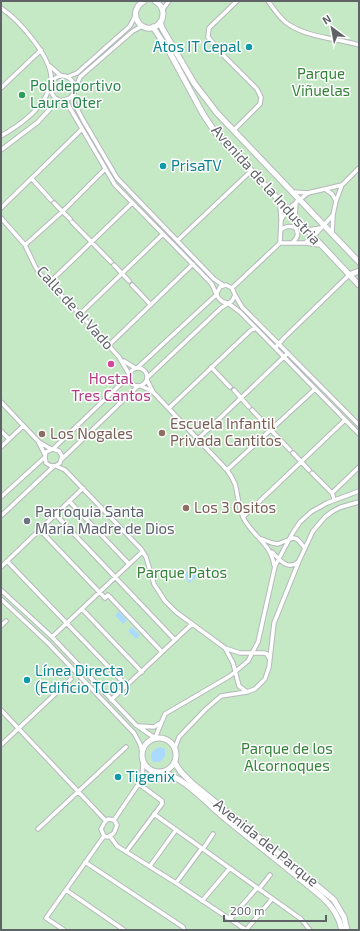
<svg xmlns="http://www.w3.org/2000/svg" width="360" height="931" viewBox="0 0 360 931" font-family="'Exo 2',sans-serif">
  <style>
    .green { fill: #c5e8c5 }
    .water { fill: #aadaff }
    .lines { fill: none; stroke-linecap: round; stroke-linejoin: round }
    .street-casing { stroke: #b5b8bc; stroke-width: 5.5 }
    .secondary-casing { stroke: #b6babf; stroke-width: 7 }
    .street { stroke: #fff; stroke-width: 3.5 }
    .secondary { stroke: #fff; stroke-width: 5 }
    .culture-dot { fill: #0f9aa8; stroke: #fff; stroke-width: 1.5 }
    .leisure-dot { fill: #2e9e5b; stroke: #fff; stroke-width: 1.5 }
    .hotel-dot { fill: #d1479c; stroke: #fff; stroke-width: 1.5 }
    .education-dot { fill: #8d6e63; stroke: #fff; stroke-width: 1.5 }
    .worship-dot { fill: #6b7280; stroke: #fff; stroke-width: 1.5 }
    .labels { text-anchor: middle; stroke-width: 3; stroke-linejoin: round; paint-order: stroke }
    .culture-label { font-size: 15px; fill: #0d838f; stroke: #fff; text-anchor: start }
    .park-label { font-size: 15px; fill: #348238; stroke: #fff }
    .leisure-label { font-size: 15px; fill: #27864d; stroke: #fff; text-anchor: start }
    .street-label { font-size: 15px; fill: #5f6368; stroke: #fff }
    .hotel-label { font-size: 15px; fill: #b23c85; stroke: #fff }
    .education-label { font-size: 15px; fill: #785e54; stroke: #fff; text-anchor: start }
    .worship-label { font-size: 15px; fill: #5b616d; stroke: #fff; text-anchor: start }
  </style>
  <rect width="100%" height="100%" fill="#f1efe8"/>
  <!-- green -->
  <path class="green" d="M 1,1 L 359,1 L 359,930 L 1,930 Z"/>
  <!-- water -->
  <path class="water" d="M 196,567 L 199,568 L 201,573 L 189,583 L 186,578 L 186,572 Z
    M 119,611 L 127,620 L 123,624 L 115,615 Z
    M 132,627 L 140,635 L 136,639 L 128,631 Z
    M 160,747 L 165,749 L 165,756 L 160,762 L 153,762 L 151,758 C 151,752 154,749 160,747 Z"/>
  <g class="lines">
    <!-- street casing -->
    <g class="street-casing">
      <path id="street" d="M 268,1 C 274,9 280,19 288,24 C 309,38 336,38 359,45
        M 1,8 C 19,20 54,59 51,82
        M 163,9 L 169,1
        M 50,66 L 61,76
        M 67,77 L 77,73 L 130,26 L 135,16
        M 50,87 L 50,91 L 55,98 L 61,101 L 70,98 L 74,93 L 80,77 L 133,31 L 142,26
        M 1,88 L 41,50
        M 73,96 L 73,101 L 83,120 L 117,178 L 214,279 L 223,285
        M 64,101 L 67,103 L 115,185 L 211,283 C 216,291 217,302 227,303
        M 234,130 L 260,104 L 261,97 L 257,89 L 225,57 L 208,37 L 209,28 L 237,1
        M 1,136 C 18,126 34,115 45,98 C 49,92 49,81 57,77 C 65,73 73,79 75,87
        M 1,150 L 38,122 L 58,100
        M 32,179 L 51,200
        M 325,189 L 332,194 L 336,201
        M 293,192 L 308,193
        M 280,202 L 281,219
        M 54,203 L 70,219
        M 1,208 L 82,129
        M 295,217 L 296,202
        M 1,218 L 25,245 L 36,268 L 41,275 L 80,314 L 119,357 L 129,374
        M 72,222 L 111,262
        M 281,230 C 285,226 289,226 295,227 C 299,234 298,237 293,242
        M 307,230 L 321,228
        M 332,233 L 333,216
        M 178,240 L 251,171
        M 280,243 L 305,243 L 313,237 L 333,215 L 336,201 L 342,185 L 359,168
        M 280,243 L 281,220 L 287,210 L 308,193 L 342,185
        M 305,243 L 320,245
        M 25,245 L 63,211 L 105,169
        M 114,265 L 129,281
        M 49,283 L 132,203
        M 132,285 L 151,305
        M 232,288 L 280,243
        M 235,295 L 242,307 L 359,425
        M 228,303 L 240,312 L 359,434
        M 80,314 L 163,234
        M 109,345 L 193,264
        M 275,348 L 285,337 L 349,275
        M 124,361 L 135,368
        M 211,367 L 230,387
        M129 377a9 9 0 1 1 18 0a9 9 0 1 1-18 0Z
        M 137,368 L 217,294
        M 147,378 L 221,308 L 232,301 L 235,295 L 232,288 L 226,285 L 220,287 L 217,293
        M 147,380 L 153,392 L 227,470 C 230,474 233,479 235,484 C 238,494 238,506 243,517 C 251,535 271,543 274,565
        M 141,386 L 152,391
        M 234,390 L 249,407
        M 1,402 L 39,442 L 51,449
        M 169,408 L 250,331 L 255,328
        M 252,410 L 290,450
        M 1,431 L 9,439
        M 198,439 L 288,353
        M 39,443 L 45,455
        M 1,447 L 23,426
        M 53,449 L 59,451 L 62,456 L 60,463 C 55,467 51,467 46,463 L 45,457 L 46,452 L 53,449 L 129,376
        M 293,453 L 309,470
        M 62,459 L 138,386
        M 56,466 L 65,470 L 141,549 L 146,557 L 154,584 L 165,601 L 176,612 L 225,648 L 240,653 L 264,653 L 267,654 L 269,658
        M 227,470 L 315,389
        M 312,473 L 332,493 L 334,499
        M 332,493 L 359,467
        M 1,497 L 45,457
        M 69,501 L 129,564
        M 56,515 L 175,640
        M 1,516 L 54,466
        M 243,517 L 345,420
        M 40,530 L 105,598 L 108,595 L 162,652
        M 262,539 L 272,543 L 278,544 L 293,538 L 297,539 L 305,548
        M 272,552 C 279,559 287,571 298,562
        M 7,561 L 127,686
        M 1,567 L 83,488
        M 1,590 L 52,637 L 136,725 L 155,738 L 165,714 L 230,676 L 248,661 L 258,642 L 275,566 L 292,534 L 300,522 L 311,512 L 327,503 L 359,491
        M 1,599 L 48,643 L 134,733 L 140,744 L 142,752
        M 82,609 L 142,672
        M 1,626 L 6,621
        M 52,637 L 142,552
        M 225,648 L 233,663 L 239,686 L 247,692
        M 111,700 L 192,624
        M 1,710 L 106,821
        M 139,726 L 154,727 L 160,723
        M 1,745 L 71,679
        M 175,748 L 179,737 L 206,709 L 221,696 L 247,692 L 255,689 L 265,679 L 269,667 L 274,623 L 299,561 L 313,531 L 325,517 L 333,511 L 341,507 L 359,502
        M 142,779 L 143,763
        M 154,814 L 301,919 L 310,930
        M 108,819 L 114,820 L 117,825 L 114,833 L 108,837 L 104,836 L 101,829 L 105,822 Z
        M 114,820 L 142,779 L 154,772
        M 38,829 L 126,747
        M 110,836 L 117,846 L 176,883 L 246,930
        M 203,849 L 213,834
        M 126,852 L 162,804 L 162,801 L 139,784
        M 85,862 L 183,927 L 184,930
        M 150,866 L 176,830
        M 176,883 L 202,848
        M 259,889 L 270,875
        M 66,890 L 124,930
        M 202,901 L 230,868
        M 230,919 L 257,888
        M 64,930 L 46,918 L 104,836
        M 246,930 L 272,899"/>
    </g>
    <!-- secondary casing -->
    <g class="secondary-casing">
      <path id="secondary" d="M 144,1 C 125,12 142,37 158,25 C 162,22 163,17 163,13 C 163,7 159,4 155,1
        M 160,22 L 162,28 L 194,83 L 217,113 L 359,262
        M 153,27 L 170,53 L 203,114 L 215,132 L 359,285
        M 349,275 L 359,271
        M142 755a17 17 0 1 1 34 0a17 17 0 1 1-34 0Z
        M 175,763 L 181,772 L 193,784 L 289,862 L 334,900 L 344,917 L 347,930
        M 161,772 C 185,777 208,805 227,820 C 259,846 291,871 322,897 C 332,906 339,916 342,930"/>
    </g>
    <!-- street -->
    <use href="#street" class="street"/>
    <!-- secondary -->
    <use href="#secondary" class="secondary"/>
  </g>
  <!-- markers -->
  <g class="culture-dot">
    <circle cx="249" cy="47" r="4"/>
    <circle cx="163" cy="166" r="4"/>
    <circle cx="27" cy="680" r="4"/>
    <circle cx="118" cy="777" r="4"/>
  </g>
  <circle class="leisure-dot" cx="22" cy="95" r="4"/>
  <circle class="hotel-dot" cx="111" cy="364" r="4"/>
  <g class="education-dot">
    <circle cx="162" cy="433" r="4"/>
    <circle cx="42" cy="434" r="4"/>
    <circle cx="186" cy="508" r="4"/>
  </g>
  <circle class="worship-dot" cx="27" cy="521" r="4"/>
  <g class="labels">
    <!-- culture labels -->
    <g class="culture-label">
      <text x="241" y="52" text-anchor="end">Atos IT Cepal</text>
      <text x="171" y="171">PrisaTV</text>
      <text x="35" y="676">Línea Directa<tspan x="35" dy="17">(Edificio TC01)</tspan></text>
      <text x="126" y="782">Tigenix</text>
    </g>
    <!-- park labels -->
    <g class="park-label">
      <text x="321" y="79">Parque<tspan x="321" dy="17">Viñuelas</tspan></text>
      <text x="182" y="578">Parque Patos</text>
      <text x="287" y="754">Parque de los<tspan x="287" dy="17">Alcornoques</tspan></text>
    </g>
    <!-- leisure labels -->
    <g class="leisure-label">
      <text x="30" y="91">Polideportivo<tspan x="30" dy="17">Laura Oter</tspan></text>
    </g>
    <!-- street labels -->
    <g class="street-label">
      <text transform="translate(266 185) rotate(48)" y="5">Avenida de la Industria</text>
      <text transform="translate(75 308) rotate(48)" y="5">Calle de el Vado</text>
      <text transform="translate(266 843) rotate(39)" y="5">Avenida del Parque</text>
    </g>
    <!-- hotel labels -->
    <g class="hotel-label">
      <text x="111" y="384">Hostal<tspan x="111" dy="17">Tres Cantos</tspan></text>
    </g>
    <!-- education labels -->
    <g class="education-label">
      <text x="170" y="429">Escuela Infantil<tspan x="170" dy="17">Privada Cantitos</tspan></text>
      <text x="50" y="439">Los Nogales</text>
      <text x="194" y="513">Los 3 Ositos</text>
    </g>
    <!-- worship labels -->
    <g class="worship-label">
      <text x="35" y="517">Parroquia Santa<tspan x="35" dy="17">María Madre de Dios</tspan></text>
    </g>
  </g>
  <!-- border -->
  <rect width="360" height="931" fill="none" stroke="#5f6368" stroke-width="4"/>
  <!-- north arrow -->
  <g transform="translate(332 28) rotate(328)" stroke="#ffffff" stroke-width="3" paint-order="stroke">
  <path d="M0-3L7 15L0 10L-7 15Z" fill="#5f6368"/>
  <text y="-6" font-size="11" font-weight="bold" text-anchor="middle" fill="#5f6368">N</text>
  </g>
  <!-- scale -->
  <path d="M224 915v6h102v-6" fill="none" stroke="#5f6368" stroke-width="2"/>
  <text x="230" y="915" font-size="12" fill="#5f6368" stroke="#ffffff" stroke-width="3" paint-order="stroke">200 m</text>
</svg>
